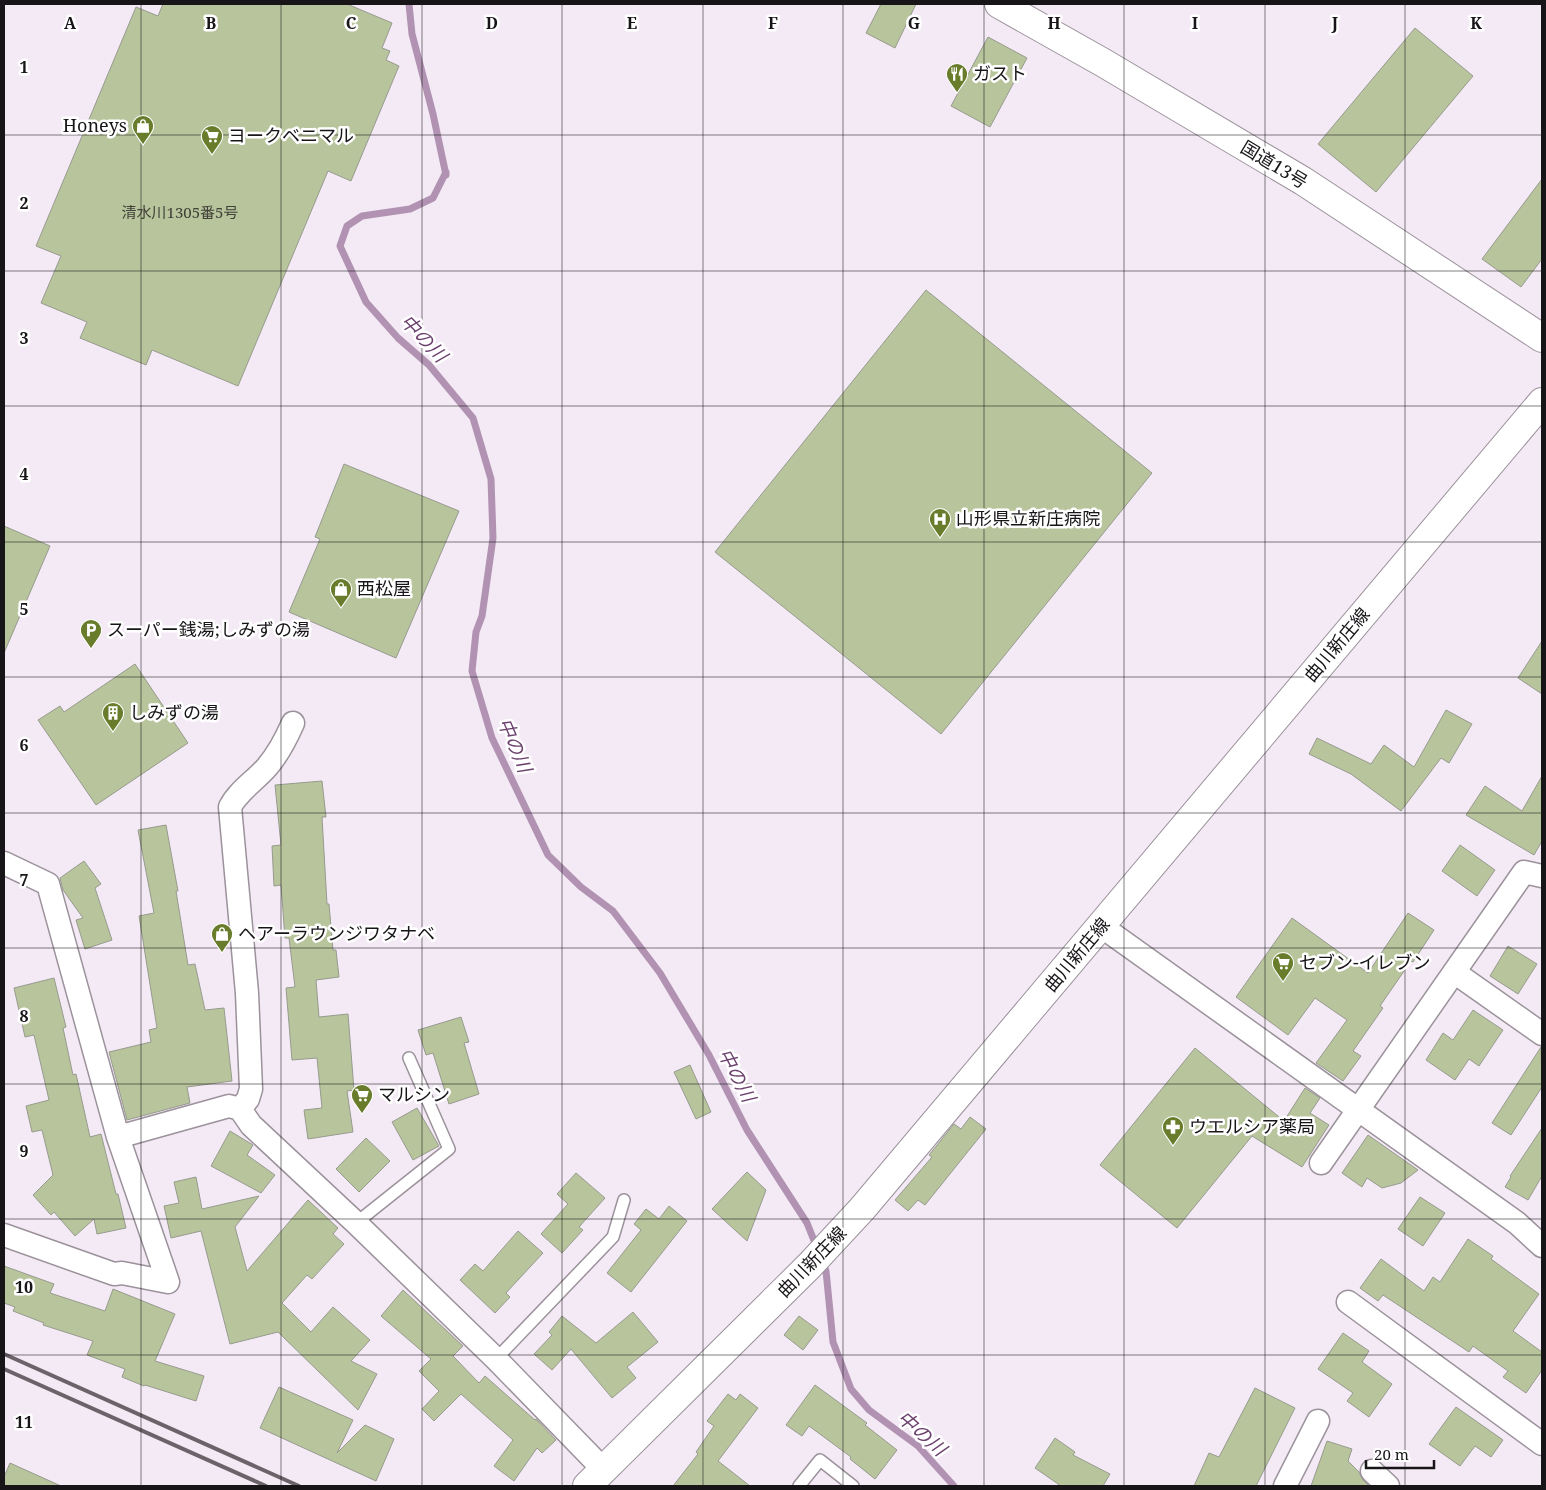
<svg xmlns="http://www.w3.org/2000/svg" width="1546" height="1490" viewBox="0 0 1546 1490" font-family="'Noto Serif','Noto Sans JP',serif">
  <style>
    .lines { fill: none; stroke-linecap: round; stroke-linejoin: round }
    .stream { stroke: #b192b2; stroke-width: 7 }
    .building { fill: #b8c49b; stroke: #979b8f }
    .lane-casing { stroke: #9b929b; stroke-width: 14 }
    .street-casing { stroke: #9b929b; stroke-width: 25 }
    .secondary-casing { stroke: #9b929b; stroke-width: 30 }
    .highway-casing { stroke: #9b929b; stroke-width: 30 }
    .lane { stroke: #fff; stroke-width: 11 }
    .street { stroke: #fff; stroke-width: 22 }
    .secondary { stroke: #fff; stroke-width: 28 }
    .highway { stroke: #fff; stroke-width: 28 }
    .rail { stroke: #6a646a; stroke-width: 4 }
    .grid { fill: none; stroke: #181518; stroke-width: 1; stroke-opacity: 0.55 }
    .labels { text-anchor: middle; stroke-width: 5; stroke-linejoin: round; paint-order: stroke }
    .number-label { font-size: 15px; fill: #404139 }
    .poi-label { font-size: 18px; fill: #181518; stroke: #fff; text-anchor: start }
    .street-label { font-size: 18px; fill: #181518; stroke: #fff }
    .water-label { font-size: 19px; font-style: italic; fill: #6c416e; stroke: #fff }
    .grid-label { font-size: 16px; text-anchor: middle; font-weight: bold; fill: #181518; stroke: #fff; stroke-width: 5; stroke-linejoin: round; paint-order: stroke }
  </style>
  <rect width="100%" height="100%" fill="#f4eaf5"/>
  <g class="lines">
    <!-- stream -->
    <path class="stream" d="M 409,4 L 412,34 L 433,114 L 446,175 L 446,172 L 433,198 L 410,209 L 362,216 L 347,226 L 340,246 L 366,302 L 398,338 L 429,365 L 473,418 L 491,479 L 493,538 L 482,616 L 476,632 L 472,671 L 492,738 L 548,855 L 581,887 L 613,911 L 660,973 L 709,1055 L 747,1130 L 807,1223 L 817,1248
      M 822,1262 L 826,1271 L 833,1342 L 851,1389 L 869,1410 L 918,1446 L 954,1486"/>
  </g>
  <!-- building -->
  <path class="building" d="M 163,4 L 347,4 L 392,23 L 382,48 L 390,51 L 386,60 L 399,66 L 351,181 L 328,171 L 238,386 L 152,350 L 146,365 L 80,338 L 87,322 L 41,303 L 61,256 L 36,246 L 136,7 L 158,16 Z
    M 881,4 L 916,4 L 895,48 L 866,33 Z
    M 1415,28 L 1473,76 L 1376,192 L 1318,144 Z
    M 988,37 L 1027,58 L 990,127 L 951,106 Z
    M 1542,179 L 1542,259 L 1521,287 L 1482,259 Z
    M 926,290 L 1152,473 L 941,734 L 715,552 Z
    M 344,464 L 459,511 L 396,658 L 289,612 L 320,539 L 315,537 Z
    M 4,526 L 50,546 L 4,653 Z
    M 1542,641 L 1542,694 L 1518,678 Z
    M 135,664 L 188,743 L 96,805 L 38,720 L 60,706 L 64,712 Z
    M 1446,710 L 1472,724 L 1449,763 L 1441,758 L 1401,811 L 1351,774 L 1309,754 L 1317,738 L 1371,764 L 1384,745 L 1414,767 Z
    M 1542,776 L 1542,841 L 1534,855 L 1466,815 L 1485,786 L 1522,811 Z
    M 322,781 L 326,817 L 322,817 L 327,904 L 329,904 L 333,950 L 336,950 L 339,977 L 316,980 L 319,1017 L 348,1014 L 354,1090 L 347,1091 L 353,1132 L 308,1139 L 304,1110 L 322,1108 L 317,1058 L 292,1060 L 286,988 L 295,987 L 289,938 L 285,938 L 281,885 L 274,886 L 272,846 L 281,845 L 275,785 Z
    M 166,825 L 178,891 L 176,891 L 188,965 L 195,964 L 205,1010 L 224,1008 L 232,1081 L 187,1087 L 190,1103 L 127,1120 L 109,1052 L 151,1042 L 149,1030 L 157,1028 L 139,916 L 154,913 L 138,830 Z
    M 1460,845 L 1495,870 L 1477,896 L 1442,871 Z
    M 84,861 L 101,884 L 95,888 L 112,940 L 85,949 L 76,920 L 83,918 L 63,890 L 60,878 Z
    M 1408,913 L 1434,930 L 1413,962 L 1411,961 L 1380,1006 L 1383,1008 L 1353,1051 L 1361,1056 L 1343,1081 L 1316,1063 L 1347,1020 L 1315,998 L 1288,1035 L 1236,997 L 1292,918 L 1368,973 Z
    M 1508,946 L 1537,964 L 1518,994 L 1490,976 Z
    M 54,978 L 66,1027 L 63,1028 L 73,1075 L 76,1074 L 90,1137 L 101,1134 L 116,1194 L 118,1194 L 126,1228 L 97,1234 L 94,1219 L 75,1236 L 54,1212 L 51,1215 L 33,1195 L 53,1175 L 42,1130 L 32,1132 L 26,1106 L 49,1100 L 34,1035 L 25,1037 L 14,988 Z
    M 1473,1010 L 1503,1030 L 1479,1066 L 1469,1059 L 1455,1080 L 1426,1060 L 1443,1033 L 1453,1040 Z
    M 461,1017 L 469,1042 L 464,1043 L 479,1094 L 449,1104 L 433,1053 L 426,1055 L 418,1030 Z
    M 1541,1047 L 1542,1087 L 1511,1135 L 1492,1123 Z
    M 1195,1048 L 1284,1121 L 1305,1088 L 1320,1098 L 1310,1113 L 1329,1125 L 1302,1167 L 1252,1136 L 1177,1228 L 1100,1165 Z
    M 690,1065 L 711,1112 L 696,1119 L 674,1072 Z
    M 417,1108 L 439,1146 L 413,1160 L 392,1122 Z
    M 970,1117 L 986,1129 L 925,1205 L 918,1200 L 908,1211 L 895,1200 L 932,1157 L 929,1155 L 954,1124 L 961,1129 Z
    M 1542,1128 L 1542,1176 L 1528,1200 L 1505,1187 L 1511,1177 L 1510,1176 Z
    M 230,1131 L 253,1145 L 247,1155 L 275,1175 L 261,1193 L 211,1166 Z
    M 1368,1135 L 1418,1170 L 1401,1183 L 1382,1188 L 1367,1178 L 1362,1187 L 1342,1173 Z
    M 366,1138 L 390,1161 L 359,1192 L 336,1169 Z
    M 747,1172 L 766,1190 L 747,1241 L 712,1209 Z
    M 576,1173 L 605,1198 L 579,1227 L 583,1230 L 562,1253 L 541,1234 L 568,1204 L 557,1194 Z
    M 196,1177 L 202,1209 L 259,1196 L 235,1227 L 247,1271 L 308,1200 L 338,1228 L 333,1234 L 344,1244 L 312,1279 L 307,1275 L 282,1303 L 311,1332 L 333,1307 L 370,1340 L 351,1361 L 377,1374 L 358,1410 L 278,1332 L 230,1344 L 201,1231 L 171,1238 L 164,1206 L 179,1203 L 174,1182 Z
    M 1420,1197 L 1445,1213 L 1423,1246 L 1398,1229 Z
    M 669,1206 L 687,1221 L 631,1292 L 607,1273 L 641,1230 L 634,1224 L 646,1209 L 659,1219 Z
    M 518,1231 L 543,1253 L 506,1293 L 510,1297 L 495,1313 L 460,1280 L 475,1264 L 483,1271 Z
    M 1468,1239 L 1493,1256 L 1491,1259 L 1539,1294 L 1513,1331 L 1542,1352 L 1542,1370 L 1526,1393 L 1503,1377 L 1508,1371 L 1473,1346 L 1469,1352 L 1383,1295 L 1378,1301 L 1360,1288 L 1381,1259 L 1424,1291 L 1433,1277 L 1440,1282 Z
    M 4,1266 L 54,1284 L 50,1293 L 105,1311 L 113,1289 L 175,1314 L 155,1361 L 204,1376 L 196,1401 L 145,1385 L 144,1386 L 122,1377 L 125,1369 L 87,1355 L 93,1341 L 43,1325 L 44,1323 L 13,1311 L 15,1307 L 4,1303 Z
    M 403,1290 L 463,1346 L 453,1356 L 479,1383 L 485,1376 L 535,1420 L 536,1419 L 556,1440 L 542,1453 L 537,1448 L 514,1481 L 494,1466 L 513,1440 L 461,1394 L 434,1421 L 422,1409 L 439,1391 L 419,1371 L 431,1359 L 381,1316 Z
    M 633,1312 L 658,1342 L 627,1367 L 636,1378 L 612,1398 L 571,1349 L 552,1370 L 534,1354 L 552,1335 L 549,1332 L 562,1316 L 596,1343 Z
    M 799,1316 L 818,1330 L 803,1350 L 784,1335 Z
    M 1343,1333 L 1369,1351 L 1362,1362 L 1392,1384 L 1369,1417 L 1347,1401 L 1353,1393 L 1318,1369 Z
    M 815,1385 L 867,1423 L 865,1425 L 897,1450 L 875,1479 L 850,1459 L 851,1457 L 809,1426 L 802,1436 L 786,1425 Z
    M 279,1387 L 353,1420 L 337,1453 L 365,1425 L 394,1439 L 376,1481 L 260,1428 Z
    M 1255,1388 L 1295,1408 L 1256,1486 L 1194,1486 L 1209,1453 L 1219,1457 Z
    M 728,1394 L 736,1400 L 740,1394 L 758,1408 L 718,1461 L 750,1486 L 673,1486 L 698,1454 L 696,1452 L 714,1426 L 707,1421 Z
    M 1456,1407 L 1503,1440 L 1491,1457 L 1475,1446 L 1460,1466 L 1429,1444 Z
    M 1055,1438 L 1075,1452 L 1073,1455 L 1110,1474 L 1103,1486 L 1061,1486 L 1035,1468 Z
    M 1327,1441 L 1352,1449 L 1348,1461 L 1359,1472 L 1363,1480 L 1369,1486 L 1311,1486 Z
    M 10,1463 L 61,1486 L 4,1486 L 4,1477 Z"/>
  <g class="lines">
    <!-- lane casing -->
    <g class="lane-casing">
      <path id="lane" d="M 356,1223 L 449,1149 L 409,1058
        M 496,1359 L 613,1237 L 624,1200
        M 799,1486 L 820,1460 L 853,1486"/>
    </g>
    <!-- street casing -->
    <g class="street-casing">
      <path id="street" d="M 4,863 L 48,884 L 118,1137 L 168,1282 L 122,1273 L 114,1274 L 4,1235
        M 1101,926 L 1517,1223 L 1542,1246
        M 1454,972 L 1542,1034
        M 240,1109 L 248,1099 L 251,1089 L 247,993 L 230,807 C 238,791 256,780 267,767 C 279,753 286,739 293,723
        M 118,1137 L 229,1106 L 240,1109 L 251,1125 L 356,1223 L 496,1359 L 603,1469
        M 1321,1163 L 1524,872 L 1542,876
        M 1348,1302 L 1542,1444
        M 1372,1471 L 1388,1486
        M 1285,1486 L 1318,1421"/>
    </g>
    <!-- secondary casing -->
    <g class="secondary-casing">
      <path id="secondary" d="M 587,1486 L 810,1265 L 862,1209 L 1542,402"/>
    </g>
    <!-- highway casing -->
    <g class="highway-casing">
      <path id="highway" d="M 999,4 L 1102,62 L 1303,181 L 1542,338"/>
    </g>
    <!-- lane -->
    <use href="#lane" class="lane"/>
    <!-- street -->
    <use href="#street" class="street"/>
    <!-- secondary -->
    <use href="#secondary" class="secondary"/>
    <!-- highway -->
    <use href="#highway" class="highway"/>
    <!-- rail -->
    <path class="rail" d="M 4,1354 L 299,1486
      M 4,1369 L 266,1486"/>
  </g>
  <!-- grid -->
  <path class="grid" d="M 141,4 L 141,1486M 281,4 L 281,1486M 422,4 L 422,1486M 562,4 L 562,1486M 703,4 L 703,1486M 843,4 L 843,1486M 984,4 L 984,1486M 1124,4 L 1124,1486M 1265,4 L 1265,1486M 1405,4 L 1405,1486M 4,135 L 1542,135M 4,271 L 1542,271M 4,406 L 1542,406M 4,542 L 1542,542M 4,677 L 1542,677M 4,813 L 1542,813M 4,948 L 1542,948M 4,1084 L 1542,1084M 4,1219 L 1542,1219M 4,1355 L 1542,1355"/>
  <!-- icons -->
  <defs>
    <g id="restaurant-pin" transform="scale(1.125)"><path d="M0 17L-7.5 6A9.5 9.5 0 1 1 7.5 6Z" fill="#697c2b" stroke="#fff"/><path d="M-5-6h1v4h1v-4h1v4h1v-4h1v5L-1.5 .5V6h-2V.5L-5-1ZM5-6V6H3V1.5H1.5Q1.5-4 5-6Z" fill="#fff"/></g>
    <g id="shop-pin" transform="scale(1.125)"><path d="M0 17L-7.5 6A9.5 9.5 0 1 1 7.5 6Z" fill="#697c2b" stroke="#fff"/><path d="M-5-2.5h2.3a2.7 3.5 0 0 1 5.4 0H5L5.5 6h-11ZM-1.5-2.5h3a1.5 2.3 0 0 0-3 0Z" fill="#fff"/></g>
    <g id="supermarket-pin" transform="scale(1.125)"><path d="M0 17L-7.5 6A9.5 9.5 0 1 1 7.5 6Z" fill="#697c2b" stroke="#fff"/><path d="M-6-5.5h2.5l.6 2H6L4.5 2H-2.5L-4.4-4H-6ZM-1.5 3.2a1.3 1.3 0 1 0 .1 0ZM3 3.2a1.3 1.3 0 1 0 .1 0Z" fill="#fff"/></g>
    <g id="hospital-pin" transform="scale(1.125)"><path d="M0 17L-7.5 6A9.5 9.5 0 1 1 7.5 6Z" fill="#697c2b" stroke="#fff"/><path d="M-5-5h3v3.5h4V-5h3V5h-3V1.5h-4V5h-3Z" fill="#fff"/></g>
    <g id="parking-pin" transform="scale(1.125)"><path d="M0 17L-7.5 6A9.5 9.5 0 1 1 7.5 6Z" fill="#697c2b" stroke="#fff"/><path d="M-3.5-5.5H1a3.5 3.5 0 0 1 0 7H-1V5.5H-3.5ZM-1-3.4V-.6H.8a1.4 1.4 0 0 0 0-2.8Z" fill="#fff"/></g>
    <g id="building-pin" transform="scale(1.125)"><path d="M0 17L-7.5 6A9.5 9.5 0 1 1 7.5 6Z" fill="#697c2b" stroke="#fff"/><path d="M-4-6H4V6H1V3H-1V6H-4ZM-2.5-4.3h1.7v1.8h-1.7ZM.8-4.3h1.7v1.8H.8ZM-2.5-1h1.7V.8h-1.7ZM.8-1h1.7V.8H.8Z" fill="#fff"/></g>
    <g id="pharmacy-pin" transform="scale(1.125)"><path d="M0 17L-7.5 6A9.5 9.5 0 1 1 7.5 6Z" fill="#697c2b" stroke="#fff"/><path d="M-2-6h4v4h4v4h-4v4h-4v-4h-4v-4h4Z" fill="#fff"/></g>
  </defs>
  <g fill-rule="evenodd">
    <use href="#restaurant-pin" x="957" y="74"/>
    <use href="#shop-pin" x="143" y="126"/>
    <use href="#supermarket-pin" x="212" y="136"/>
    <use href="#hospital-pin" x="940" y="519"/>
    <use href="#shop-pin" x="341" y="589"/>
    <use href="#parking-pin" x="91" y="630"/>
    <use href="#building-pin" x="113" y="713"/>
    <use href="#shop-pin" x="222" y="934"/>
    <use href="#supermarket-pin" x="1283" y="963"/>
    <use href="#supermarket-pin" x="362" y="1095"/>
    <use href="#pharmacy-pin" x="1173" y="1127"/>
  </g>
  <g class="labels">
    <!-- number labels -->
    <g class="number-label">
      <text x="180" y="218">清水川1305番5号</text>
    </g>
    <!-- poi labels -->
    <g class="poi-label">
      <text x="973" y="80">ガスト</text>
      <text x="127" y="132" text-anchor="end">Honeys</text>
      <text x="228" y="142">ヨークベニマル</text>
      <text x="956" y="525">山形県立新庄病院</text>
      <text x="357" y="595">西松屋</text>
      <text x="107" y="636">スーパー銭湯;しみずの湯</text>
      <text x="129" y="719">しみずの湯</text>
      <text x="238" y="940">ヘアーラウンジワタナベ</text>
      <text x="1299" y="969">セブン-イレブン</text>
      <text x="378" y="1101">マルシン</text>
      <text x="1189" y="1133">ウエルシア薬局</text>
    </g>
    <!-- street labels -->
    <g class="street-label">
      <text transform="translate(1274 165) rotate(31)" y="6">国道13号</text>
      <text transform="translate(1337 645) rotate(-50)" y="6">曲川新庄線</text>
      <text transform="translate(1077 955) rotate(-50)" y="6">曲川新庄線</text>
      <text transform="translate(812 1262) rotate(-46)" y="6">曲川新庄線</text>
    </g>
    <!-- water labels -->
    <g class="water-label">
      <text transform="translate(424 338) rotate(46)" y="7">中の川</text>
      <text transform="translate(515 745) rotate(67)" y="7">中の川</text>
      <text transform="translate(737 1075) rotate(62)" y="7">中の川</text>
      <text transform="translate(922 1433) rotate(41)" y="7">中の川</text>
    </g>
  </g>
  <g class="grid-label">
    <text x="70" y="29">A</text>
    <text x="211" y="29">B</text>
    <text x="351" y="29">C</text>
    <text x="492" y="29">D</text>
    <text x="632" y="29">E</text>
    <text x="773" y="29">F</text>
    <text x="914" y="29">G</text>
    <text x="1054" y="29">H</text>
    <text x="1195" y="29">I</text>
    <text x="1335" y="29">J</text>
    <text x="1476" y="29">K</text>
    <text x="24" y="73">1</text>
    <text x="24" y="209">2</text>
    <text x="24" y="344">3</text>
    <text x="24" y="480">4</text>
    <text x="24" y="615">5</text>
    <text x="24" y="751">6</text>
    <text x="24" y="886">7</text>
    <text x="24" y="1022">8</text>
    <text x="24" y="1157">9</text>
    <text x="24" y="1293">10</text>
    <text x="24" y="1428">11</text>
  </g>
  <!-- border -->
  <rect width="1546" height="1490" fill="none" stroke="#181518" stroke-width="10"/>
  <!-- scale -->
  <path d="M1366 1460v8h68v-8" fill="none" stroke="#181518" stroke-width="2.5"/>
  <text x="1374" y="1460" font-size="15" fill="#181518" stroke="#ffffff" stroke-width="4" paint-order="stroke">20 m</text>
</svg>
